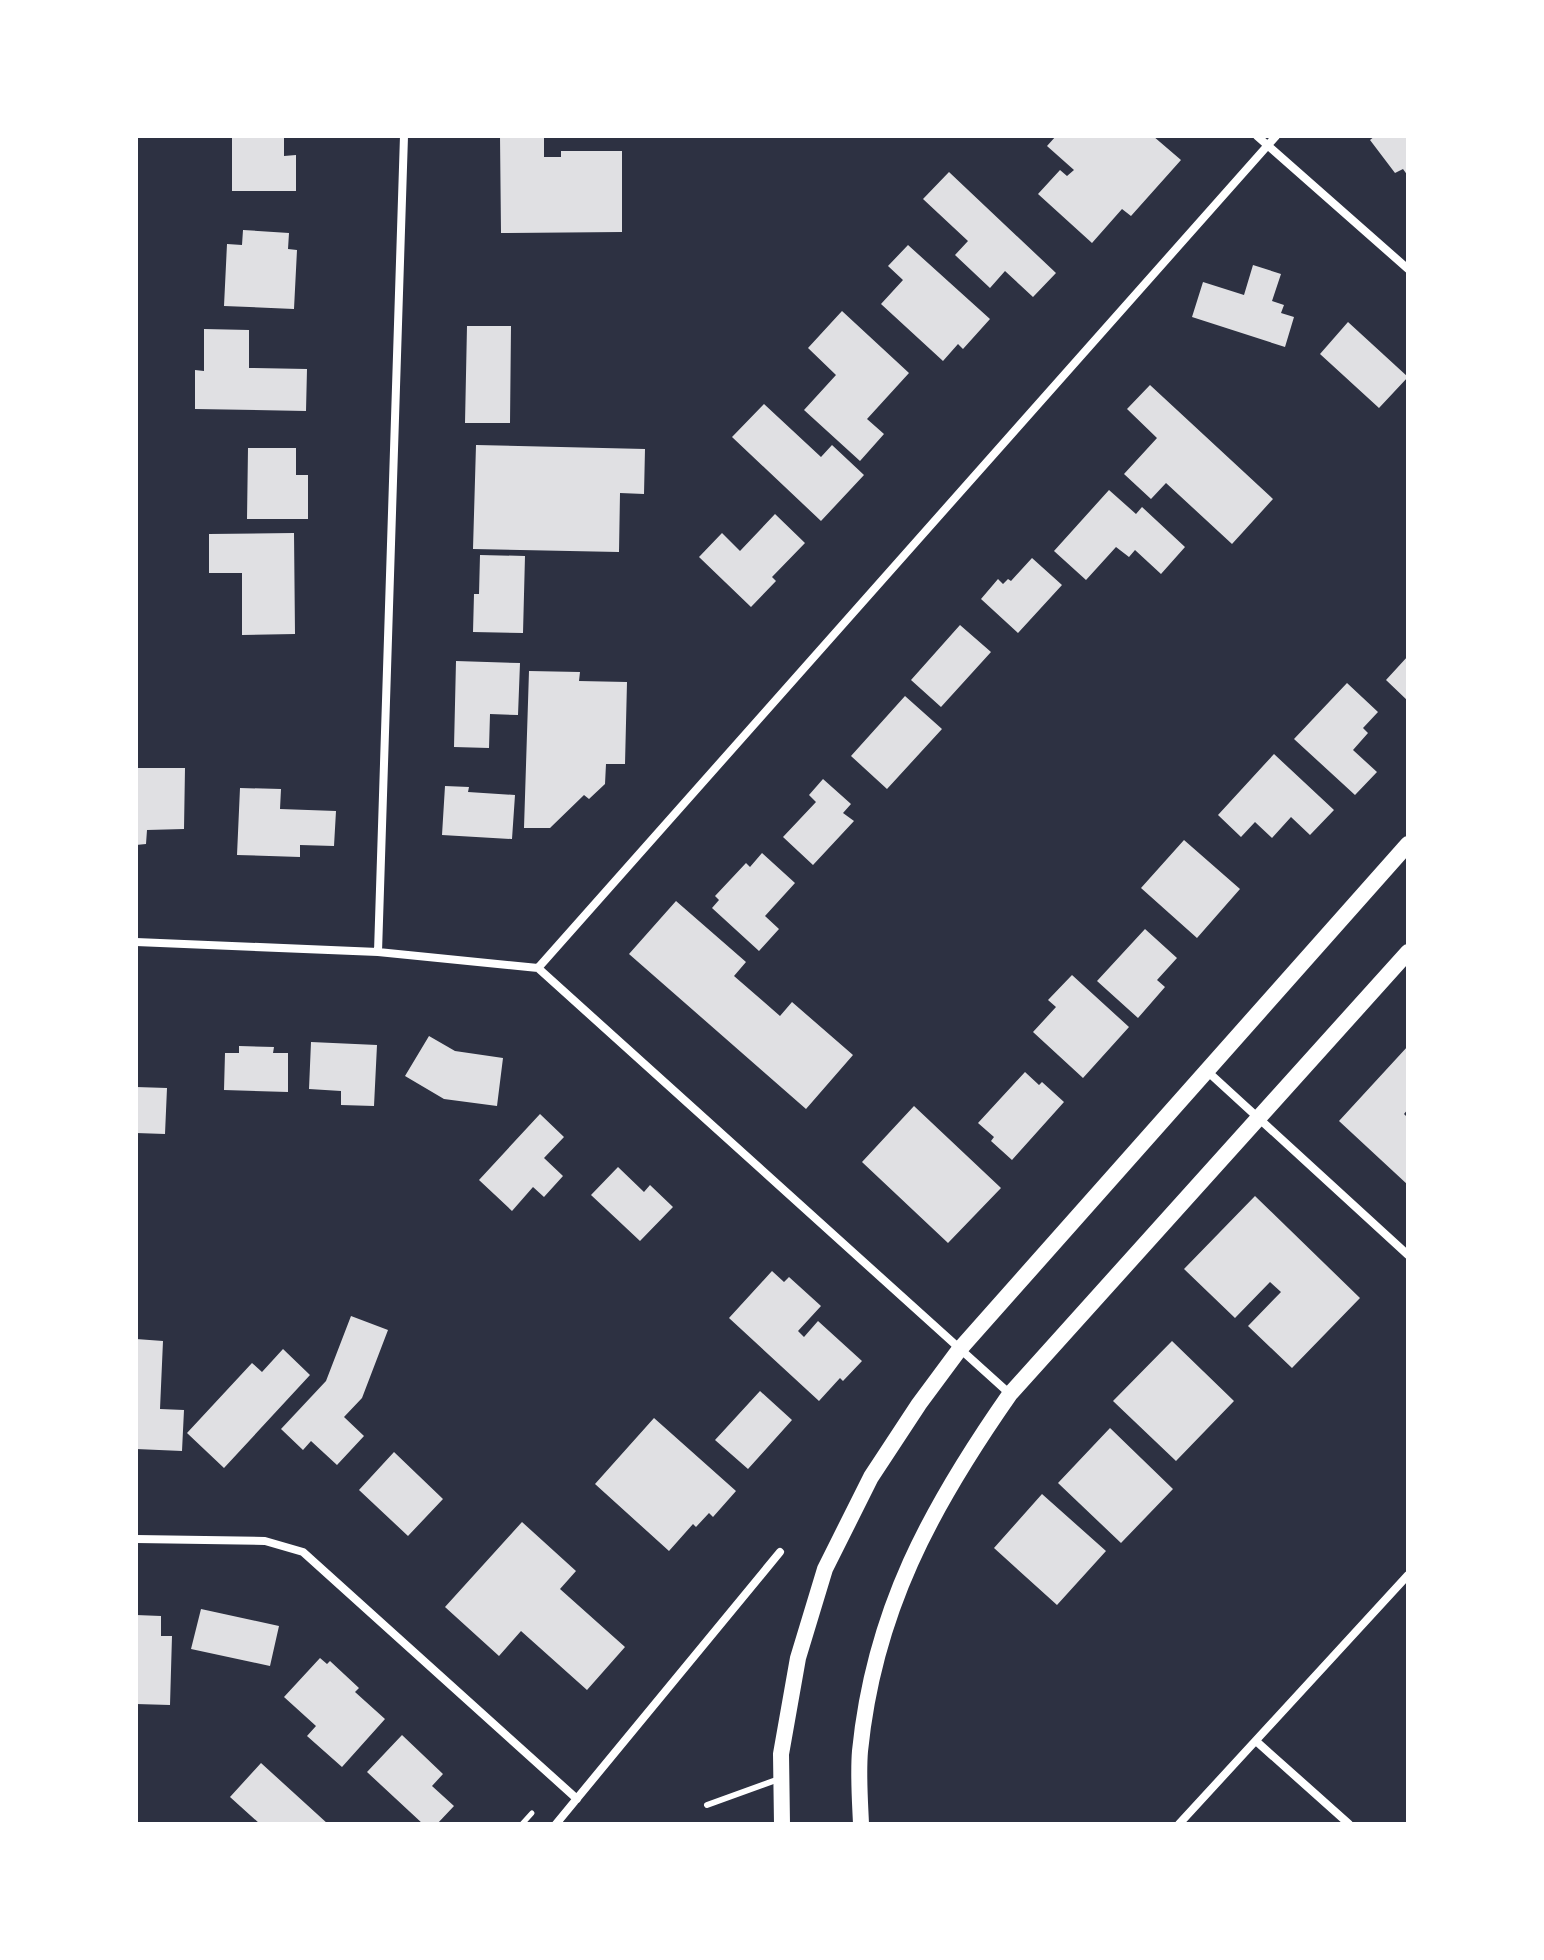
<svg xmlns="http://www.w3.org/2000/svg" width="1544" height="1960" viewBox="0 0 1544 1960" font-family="Roboto,sans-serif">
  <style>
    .building { fill: #e0e0e3 }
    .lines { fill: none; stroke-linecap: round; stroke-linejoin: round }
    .path { stroke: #fff; stroke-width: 5 }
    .service { stroke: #fff; stroke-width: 6 }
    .minor { stroke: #fff; stroke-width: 8 }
    .secondary { stroke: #fff; stroke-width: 16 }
  </style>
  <rect width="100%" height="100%" fill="#2d3142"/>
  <!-- building -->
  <path class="building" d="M 232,136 L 284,136 L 284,156 L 296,155 L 296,191 L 232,191 Z
    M 500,136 L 544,136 L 544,157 L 561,157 L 561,151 L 622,151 L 622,232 L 501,233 Z
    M 1056,136 L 1153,136 L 1181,160 L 1131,216 L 1122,209 L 1092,243 L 1038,194 L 1060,170 L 1067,176 L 1074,170 L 1047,146 Z
    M 1375,136 L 1408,136 L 1408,176 L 1403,169 L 1395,173 L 1370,140 Z
    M 949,172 L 1056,273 L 1033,297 L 1005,271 L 990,288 L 955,255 L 968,241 L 923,199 Z
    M 243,230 L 289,233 L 288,249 L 297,250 L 294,309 L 224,306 L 227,244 L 242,245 Z
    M 908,245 L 990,319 L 963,349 L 958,344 L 943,361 L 881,304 L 903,280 L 888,266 Z
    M 1253,265 L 1281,274 L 1272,301 L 1284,305 L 1281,313 L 1294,317 L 1285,347 L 1192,317 L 1203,282 L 1244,295 Z
    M 842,311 L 909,373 L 867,419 L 884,434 L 860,461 L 804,410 L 836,375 L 808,348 Z
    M 1348,322 L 1408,377 L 1379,408 L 1320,354 Z
    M 467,326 L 511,326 L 510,423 L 465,423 Z
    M 204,329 L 249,330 L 249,368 L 307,369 L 306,411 L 195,409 L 195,370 L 204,371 Z
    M 1150,385 L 1273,499 L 1232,544 L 1166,483 L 1151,499 L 1124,474 L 1157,438 L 1127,409 Z
    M 764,404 L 821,457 L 832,445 L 864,475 L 821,521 L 732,437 Z
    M 476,445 L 645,449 L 644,494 L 620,493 L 619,552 L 473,549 Z
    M 248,448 L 296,448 L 296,475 L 308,475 L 308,519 L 247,519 Z
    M 1109,490 L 1136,514 L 1142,507 L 1185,547 L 1161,574 L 1135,550 L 1129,557 L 1116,547 L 1086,580 L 1054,551 Z
    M 775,514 L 805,543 L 772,577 L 776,581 L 751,607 L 699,557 L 722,533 L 740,551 Z
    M 294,533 L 295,634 L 242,635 L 242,573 L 209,573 L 209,534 Z
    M 480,555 L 525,556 L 523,633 L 473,632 L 474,594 L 479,594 Z
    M 1032,558 L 1062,585 L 1018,633 L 981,599 L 998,579 L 1003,584 L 1008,579 L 1011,581 Z
    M 960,625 L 991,652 L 941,707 L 911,680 Z
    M 1408,656 L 1408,701 L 1386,680 Z
    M 456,661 L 520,663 L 518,715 L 490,714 L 489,748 L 454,747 Z
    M 529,671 L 580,672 L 579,681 L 627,682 L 625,764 L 606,764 L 605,784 L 589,799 L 584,795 L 550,828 L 524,828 Z
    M 1347,683 L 1378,712 L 1363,728 L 1368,733 L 1353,750 L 1377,772 L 1355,795 L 1294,739 Z
    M 905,696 L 942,729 L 887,789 L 851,756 Z
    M 1274,754 L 1334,810 L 1310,835 L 1291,817 L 1272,838 L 1255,822 L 1241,837 L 1218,815 Z
    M 136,768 L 185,768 L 184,829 L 147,830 L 146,844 L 136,845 Z
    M 823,779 L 851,804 L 843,813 L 854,821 L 813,865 L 783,837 L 816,802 L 809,795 Z
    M 445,786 L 469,787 L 468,792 L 515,795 L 512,839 L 442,835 Z
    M 240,788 L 281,789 L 280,809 L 336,811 L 334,846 L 300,845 L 300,857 L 237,855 Z
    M 1184,840 L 1240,889 L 1197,938 L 1141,888 Z
    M 762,853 L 795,883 L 765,916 L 779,929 L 759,951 L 712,908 L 719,900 L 715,896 L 746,863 L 750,867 Z
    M 676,901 L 746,962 L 734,976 L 780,1016 L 792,1002 L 853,1055 L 806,1109 L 629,954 Z
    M 1145,929 L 1177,958 L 1157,980 L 1165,987 L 1138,1018 L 1097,981 Z
    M 1072,975 L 1129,1027 L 1083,1078 L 1033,1032 L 1056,1007 L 1048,1000 Z
    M 429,1036 L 455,1051 L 503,1058 L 497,1106 L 444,1099 L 405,1076 Z
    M 311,1042 L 377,1045 L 374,1106 L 341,1105 L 341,1091 L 309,1089 Z
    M 239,1046 L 274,1047 L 273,1053 L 288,1053 L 288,1092 L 224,1090 L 225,1053 L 239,1053 Z
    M 1408,1046 L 1408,1109 L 1404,1114 L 1408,1118 L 1408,1185 L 1339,1121 Z
    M 1025,1072 L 1039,1085 L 1042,1082 L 1064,1102 L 1012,1160 L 991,1141 L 994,1137 L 978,1123 Z
    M 136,1087 L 167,1088 L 165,1134 L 136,1133 Z
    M 914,1106 L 1001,1188 L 948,1243 L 862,1162 Z
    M 540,1114 L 564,1137 L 544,1158 L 563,1176 L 544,1197 L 533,1187 L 512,1211 L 479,1180 Z
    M 618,1167 L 644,1192 L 650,1185 L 673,1207 L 640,1241 L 591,1195 Z
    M 1255,1196 L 1360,1298 L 1292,1368 L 1248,1326 L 1281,1292 L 1270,1282 L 1235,1318 L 1184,1269 Z
    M 772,1271 L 784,1282 L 789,1277 L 821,1306 L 798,1331 L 804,1337 L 818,1321 L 862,1361 L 843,1381 L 840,1378 L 819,1401 L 729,1318 Z
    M 351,1316 L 388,1330 L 362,1398 L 344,1417 L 364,1436 L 337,1465 L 311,1441 L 303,1450 L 281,1429 L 326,1381 Z
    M 136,1339 L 163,1341 L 160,1409 L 184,1410 L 182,1451 L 136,1449 Z
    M 1172,1341 L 1234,1401 L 1176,1461 L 1113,1401 Z
    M 283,1349 L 310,1375 L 224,1468 L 187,1433 L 252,1363 L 262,1372 Z
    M 760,1391 L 792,1420 L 748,1469 L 715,1440 Z
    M 654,1418 L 736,1491 L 713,1517 L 709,1513 L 696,1527 L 693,1524 L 669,1551 L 595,1484 Z
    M 1110,1428 L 1173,1489 L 1121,1543 L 1058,1483 Z
    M 394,1452 L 443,1499 L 408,1536 L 359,1490 Z
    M 1042,1494 L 1106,1551 L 1057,1605 L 994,1548 Z
    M 522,1522 L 576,1571 L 560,1589 L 625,1647 L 587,1690 L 521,1631 L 499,1656 L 445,1607 Z
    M 201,1609 L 279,1626 L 270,1666 L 191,1649 Z
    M 136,1615 L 161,1616 L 161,1636 L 172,1636 L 170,1705 L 136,1704 Z
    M 320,1658 L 327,1664 L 330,1661 L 359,1688 L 355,1692 L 385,1719 L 342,1767 L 307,1736 L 316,1726 L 284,1697 Z
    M 402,1735 L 443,1774 L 432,1786 L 454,1806 L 437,1824 L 423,1824 L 367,1772 Z
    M 261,1763 L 328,1824 L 260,1824 L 230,1797 Z"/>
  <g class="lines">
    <!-- path -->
    <path class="path" d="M 522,1824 L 532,1813"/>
    <!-- service -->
    <path class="service" d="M 707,1805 L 779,1779"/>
    <!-- minor -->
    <path class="minor" d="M 1257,136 L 1408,269
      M 136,942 L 378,952 L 538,968 L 1010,1394
      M 378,952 L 404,136
      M 538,968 L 1276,136
      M 1207,1071 L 1408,1255
      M 136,1539 L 265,1541 L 303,1552 L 577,1799
      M 1256,1741 L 1349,1824
      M 556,1824 L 780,1552
      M 1179,1824 L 1408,1575"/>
    <!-- secondary -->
    <path class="secondary" d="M 782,1824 L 781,1754 L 798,1658 L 825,1569 L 871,1477 L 919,1404 L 959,1350 L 1408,844
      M 861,1824 C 860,1800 858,1775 860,1751 C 874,1611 931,1507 1010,1394 L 1408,952"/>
  </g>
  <!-- border -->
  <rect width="1544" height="1960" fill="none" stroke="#ffffff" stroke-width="276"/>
</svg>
